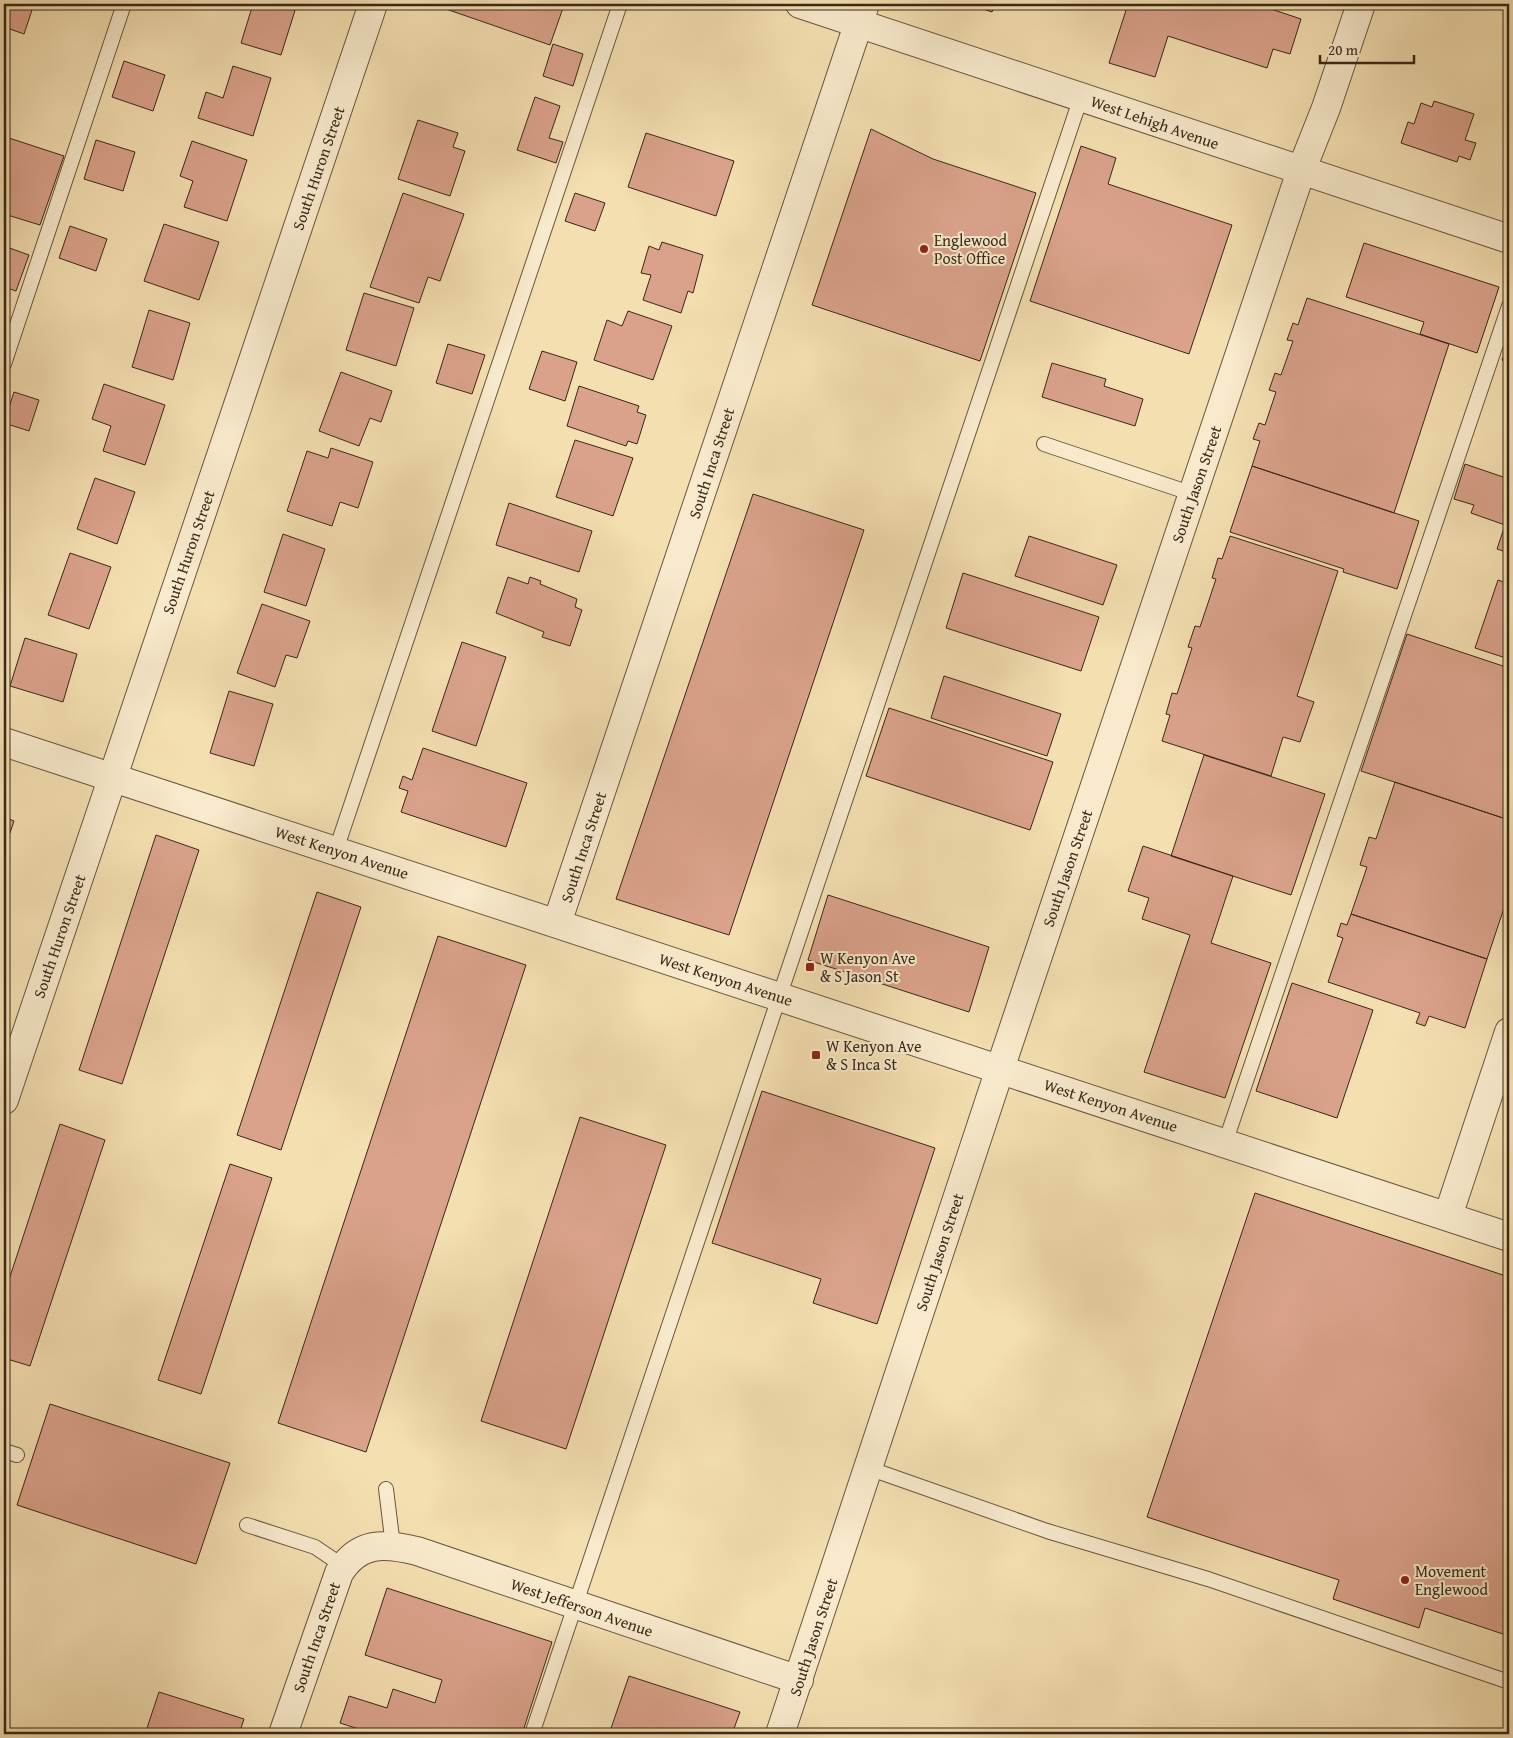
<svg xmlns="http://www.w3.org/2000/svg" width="1513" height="1738" viewBox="0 0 1513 1738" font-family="'Gentium Book Plus',serif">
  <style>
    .building { fill: #daa28b; stroke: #392819 }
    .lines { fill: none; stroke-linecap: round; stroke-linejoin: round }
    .service-casing { stroke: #68563f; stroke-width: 16 }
    .minor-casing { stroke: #68563f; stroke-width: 30 }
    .tertiary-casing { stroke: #68563f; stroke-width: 30 }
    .service { stroke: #f8eacc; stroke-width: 14 }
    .minor { stroke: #f8eacc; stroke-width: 28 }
    .tertiary { stroke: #f8eacc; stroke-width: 28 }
    .poi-dot { fill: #8f2418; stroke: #f8eacc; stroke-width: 2 }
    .labels { text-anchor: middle; stroke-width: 4; stroke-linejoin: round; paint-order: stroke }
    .street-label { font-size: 16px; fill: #392819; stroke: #f8eacc }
    .poi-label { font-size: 16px; fill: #392819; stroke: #f8eacc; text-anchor: start }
  </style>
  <rect width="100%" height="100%" fill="#f4dfb1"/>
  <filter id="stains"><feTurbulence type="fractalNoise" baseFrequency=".004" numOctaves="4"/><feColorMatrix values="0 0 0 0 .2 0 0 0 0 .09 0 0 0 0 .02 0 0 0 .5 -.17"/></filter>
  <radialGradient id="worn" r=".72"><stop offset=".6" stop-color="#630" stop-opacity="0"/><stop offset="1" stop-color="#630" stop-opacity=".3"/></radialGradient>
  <!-- building -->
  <path class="building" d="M 4,4 L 34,4 L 24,34 L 4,27 Z
    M 253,4 L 297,4 L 281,55 L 241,43 Z
    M 448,4 L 550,4 L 563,8 L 550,45 L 446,9 Z
    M 968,4 L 995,4 L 992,12 Z
    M 1128,4 L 1256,4 L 1301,19 L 1290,54 L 1273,49 L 1267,68 L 1168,36 L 1155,77 L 1109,63 Z
    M 553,44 L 583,54 L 573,86 L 543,76 Z
    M 124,61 L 165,75 L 153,111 L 112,97 Z
    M 233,66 L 271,78 L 253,136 L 198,118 L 206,92 L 223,98 Z
    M 535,97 L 560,106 L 549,138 L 563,142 L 556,163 L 517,150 Z
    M 1434,101 L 1474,114 L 1465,140 L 1476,143 L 1470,160 L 1459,156 L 1457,162 L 1401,143 L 1408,122 L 1414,124 L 1421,103 L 1432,107 Z
    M 418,120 L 458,133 L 453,147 L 465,151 L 450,196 L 398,179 Z
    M 871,129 L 933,159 L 1036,193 L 980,361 L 812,305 Z
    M 646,133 L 734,161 L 716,216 L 628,187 Z
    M 9,138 L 64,156 L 40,225 L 4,214 L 4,154 Z
    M 96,140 L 135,152 L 123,191 L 84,179 Z
    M 192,141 L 247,160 L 227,221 L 184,207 L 193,181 L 180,176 Z
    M 1081,146 L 1116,158 L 1108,184 L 1232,225 L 1189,354 L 1030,301 Z
    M 403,193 L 464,214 L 440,281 L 428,277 L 419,303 L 370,287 Z
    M 575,193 L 605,203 L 595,231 L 565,221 Z
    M 164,224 L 219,242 L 199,300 L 144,281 Z
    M 70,226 L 107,239 L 96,271 L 59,258 Z
    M 662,242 L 703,255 L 693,293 L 688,291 L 681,313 L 643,300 L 651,275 L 641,273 L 649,246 L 659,250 Z
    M 1364,243 L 1499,287 L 1477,353 L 1420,334 L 1424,322 L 1346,297 Z
    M 4,246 L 29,255 L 16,291 L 4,287 Z
    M 364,293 L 414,308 L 396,366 L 346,350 Z
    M 1307,298 L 1449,344 L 1394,513 L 1252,466 L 1260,441 L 1253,439 L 1259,423 L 1265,425 L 1276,392 L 1269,390 L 1275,373 L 1281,375 L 1293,341 L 1287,340 L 1293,323 L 1298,325 Z
    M 149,310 L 190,323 L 173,380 L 132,367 Z
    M 628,311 L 672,326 L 653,380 L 594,360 L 607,320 L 622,326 Z
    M 1509,341 L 1509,363 L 1502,360 Z
    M 448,344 L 485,355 L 472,394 L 436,383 Z
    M 542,351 L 577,362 L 565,401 L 529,389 Z
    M 1052,363 L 1106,379 L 1104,386 L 1143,399 L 1135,426 L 1042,397 Z
    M 341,372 L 392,391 L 381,422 L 370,418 L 359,446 L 319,431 Z
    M 104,384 L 165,405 L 145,465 L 103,451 L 111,426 L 92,419 Z
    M 579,386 L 639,406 L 637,412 L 646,415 L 637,444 L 628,441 L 626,446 L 567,426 Z
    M 14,392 L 39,400 L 29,431 L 4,423 Z
    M 575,440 L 633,458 L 613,516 L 556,497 Z
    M 331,448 L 373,462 L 358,508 L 340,502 L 332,526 L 287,511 L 307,451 L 328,458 Z
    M 1465,464 L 1509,479 L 1509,553 L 1497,549 L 1505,525 L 1471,513 L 1474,505 L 1454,499 Z
    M 1252,466 L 1419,521 L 1397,589 L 1343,572 L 1344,569 L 1230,532 Z
    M 95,478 L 135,492 L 117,544 L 77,529 Z
    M 753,494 L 864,530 L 729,935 L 616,899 Z
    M 509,503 L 592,531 L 579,572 L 496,545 Z
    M 283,534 L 325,549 L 306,606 L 264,592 Z
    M 1029,536 L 1117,565 L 1103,605 L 1015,576 Z
    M 1230,536 L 1338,571 L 1297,696 L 1314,702 L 1300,742 L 1283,737 L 1271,776 L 1162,741 L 1170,715 L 1166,714 L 1172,693 L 1177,694 L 1192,648 L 1188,647 L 1195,626 L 1200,627 L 1216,579 L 1212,578 L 1218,558 L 1222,559 Z
    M 70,553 L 111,567 L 89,629 L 48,615 Z
    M 963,573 L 1099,617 L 1081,671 L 946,628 Z
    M 508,577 L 528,584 L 530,577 L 541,581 L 540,584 L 577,599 L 575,607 L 582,610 L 570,646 L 542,637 L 544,632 L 496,613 Z
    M 1498,580 L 1509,584 L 1509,659 L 1475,648 Z
    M 262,604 L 310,621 L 297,658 L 286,655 L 275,687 L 237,673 Z
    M 1407,634 L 1509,668 L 1509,820 L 1361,771 Z
    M 25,638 L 77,654 L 63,702 L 10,686 Z
    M 462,642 L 506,657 L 476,746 L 432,731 Z
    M 944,676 L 1061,714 L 1047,756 L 931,718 Z
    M 229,691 L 273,704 L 254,766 L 210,753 Z
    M 889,708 L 1053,762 L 1030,830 L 866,776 Z
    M 423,748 L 527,783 L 506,847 L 401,812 L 408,791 L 399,788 L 403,776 L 412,780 Z
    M 1204,755 L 1325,794 L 1291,895 L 1171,856 Z
    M 1395,782 L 1509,820 L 1509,893 L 1487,959 L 1351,914 L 1367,867 L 1360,865 L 1369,837 L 1376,839 Z
    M 4,817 L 14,821 L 4,851 Z
    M 156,835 L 199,850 L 122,1084 L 79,1070 Z
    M 1143,846 L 1233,876 L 1211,943 L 1271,963 L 1225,1098 L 1144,1072 L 1190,935 L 1142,919 L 1149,898 L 1128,891 Z
    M 317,892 L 361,907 L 281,1150 L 237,1135 Z
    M 828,895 L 989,947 L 969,1012 L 808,960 Z
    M 1351,914 L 1487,959 L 1465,1028 L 1429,1016 L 1425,1026 L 1416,1023 L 1420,1013 L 1328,982 L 1343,938 L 1337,936 L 1341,923 L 1347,925 Z
    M 438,936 L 526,965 L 366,1452 L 278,1423 Z
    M 1292,983 L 1373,1010 L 1337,1118 L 1256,1091 Z
    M 762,1091 L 935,1148 L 877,1324 L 813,1303 L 821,1279 L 712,1243 Z
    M 580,1117 L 666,1145 L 566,1449 L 481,1421 Z
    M 60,1124 L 105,1140 L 30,1366 L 4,1358 L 4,1295 Z
    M 230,1164 L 272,1178 L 201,1394 L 158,1380 Z
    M 1255,1193 L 1509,1277 L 1509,1636 L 1425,1608 L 1419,1628 L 1333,1599 L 1339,1580 L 1147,1517 Z
    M 50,1404 L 230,1463 L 196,1564 L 17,1505 Z
    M 387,1588 L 552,1642 L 522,1734 L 374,1734 L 340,1723 L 349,1696 L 387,1708 L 393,1689 L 435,1703 L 442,1680 L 365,1655 Z
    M 629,1676 L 740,1712 L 732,1734 L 609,1734 Z
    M 159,1692 L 244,1719 L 239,1734 L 145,1734 Z"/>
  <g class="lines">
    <!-- service casing -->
    <g class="service-casing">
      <path id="service" d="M 4,364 L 124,4
        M 1044,444 L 1193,494
        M 336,850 L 620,4
        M 1225,1143 L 1509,306
        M 4,1451 L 17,1455
        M 868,1468 L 1047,1531 L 1208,1579 L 1509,1682
        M 386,1489 L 393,1546
        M 247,1525 L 315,1547 L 343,1566
        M 532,1734 L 1081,97"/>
    </g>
    <!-- minor casing -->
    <g class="minor-casing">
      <path id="minor" d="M 800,4 L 1509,239
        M 557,923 L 865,4
        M 1000,1069 L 1301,171 L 1326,108 L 1361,4
        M 4,1100 L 373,4
        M 283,1734 L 339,1573 C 359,1541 384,1543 417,1551 L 799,1680"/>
    </g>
    <!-- tertiary casing -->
    <g class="tertiary-casing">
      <path id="tertiary" d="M 4,742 L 1509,1237
        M 1448,1216 L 1509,1032
        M 780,1734 L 1000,1069"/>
    </g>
    <!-- service -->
    <use href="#service" class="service"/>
    <!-- minor -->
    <use href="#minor" class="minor"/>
    <!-- tertiary -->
    <use href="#tertiary" class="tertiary"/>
  </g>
  <!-- markers -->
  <g class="poi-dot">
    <circle cx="924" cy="249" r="5"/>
    <rect x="805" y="962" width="10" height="10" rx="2.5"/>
    <rect x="811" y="1050" width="10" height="10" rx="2.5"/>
    <circle cx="1405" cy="1580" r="5"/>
  </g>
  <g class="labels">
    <!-- street labels -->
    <g class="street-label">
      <text transform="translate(1155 122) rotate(19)" y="6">West Lehigh Avenue</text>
      <text transform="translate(318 168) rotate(-71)" y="6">South Huron Street</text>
      <text transform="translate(711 463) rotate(-72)" y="6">South Inca Street</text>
      <text transform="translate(1196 484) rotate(-71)" y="6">South Jason Street</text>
      <text transform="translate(188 552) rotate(-71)" y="6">South Huron Street</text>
      <text transform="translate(583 847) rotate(-72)" y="6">South Inca Street</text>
      <text transform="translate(342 852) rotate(18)" y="6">West Kenyon Avenue</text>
      <text transform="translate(1067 868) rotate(-71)" y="6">South Jason Street</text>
      <text transform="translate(59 936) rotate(-71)" y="6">South Huron Street</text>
      <text transform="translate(726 979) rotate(18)" y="6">West Kenyon Avenue</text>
      <text transform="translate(1111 1105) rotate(18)" y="6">West Kenyon Avenue</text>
      <text transform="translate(939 1252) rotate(-72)" y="6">South Jason Street</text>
      <text transform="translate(582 1607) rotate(19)" y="6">West Jefferson Avenue</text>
      <text transform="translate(316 1637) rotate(-71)" y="6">South Inca Street</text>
      <text transform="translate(813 1637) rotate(-72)" y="6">South Jason Street</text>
    </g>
    <!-- poi labels -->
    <g class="poi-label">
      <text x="934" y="246">Englewood<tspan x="934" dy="18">Post Office</tspan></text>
      <text x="820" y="964">W Kenyon Ave<tspan x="820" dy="18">&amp; S Jason St</tspan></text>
      <text x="826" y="1052">W Kenyon Ave<tspan x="826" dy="18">&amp; S Inca St</tspan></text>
      <text x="1415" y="1577">Movement<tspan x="1415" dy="18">Englewood</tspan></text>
    </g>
  </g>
  <!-- margin -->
  <rect width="1513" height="1738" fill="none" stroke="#f4dfb1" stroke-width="20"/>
  <rect x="5" y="5" width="1503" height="1728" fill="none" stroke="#392819" stroke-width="2.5"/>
  <rect x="10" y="10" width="1493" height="1718" fill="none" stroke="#392819"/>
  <!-- scale -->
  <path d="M1320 55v8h94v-8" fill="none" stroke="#392819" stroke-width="2.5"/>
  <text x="1328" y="55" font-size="15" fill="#392819" stroke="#f8eacc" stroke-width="4" paint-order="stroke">20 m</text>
  <rect width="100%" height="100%" filter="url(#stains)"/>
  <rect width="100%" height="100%" fill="url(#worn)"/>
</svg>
